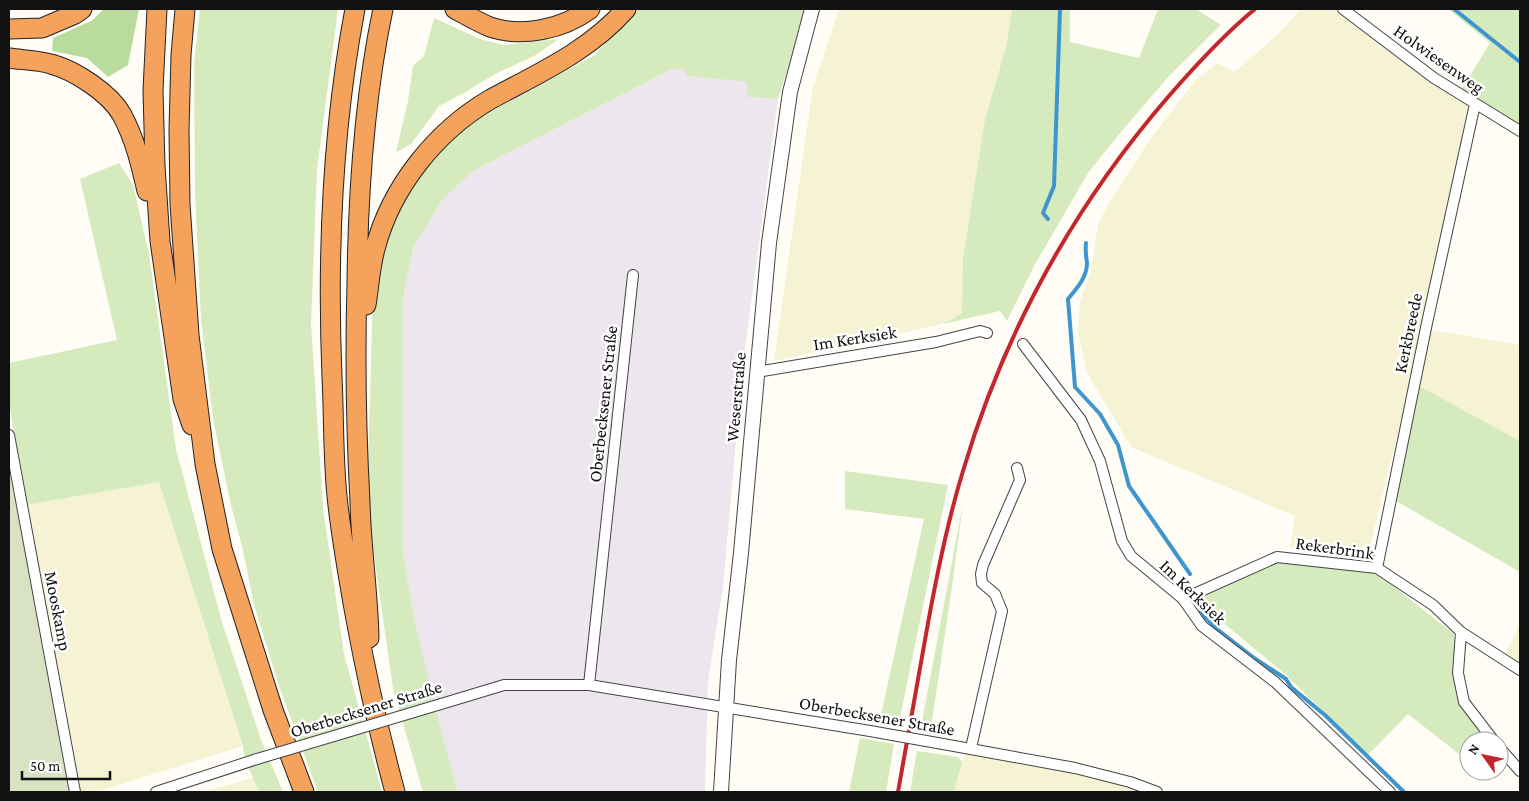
<svg xmlns="http://www.w3.org/2000/svg" width="1529" height="801" viewBox="0 0 1529 801" font-family="'Crimson Pro',serif">
  <style>
    .industrial { fill: #eee6ef }
    .farmland { fill: #f6f3d4 }
    .green { fill: #d5ebbd }
    .forest { fill: #b9dc9c }
    .cemetery { fill: #d9e3c4 }
    .lines { fill: none; stroke-linecap: round; stroke-linejoin: round }
    .stream { stroke: #3f96cf; stroke-width: 4 }
    .minor-casing { stroke: #444; stroke-width: 12 }
    .tertiary-casing { stroke: #444; stroke-width: 16 }
    .motorway-casing { stroke: #222; stroke-width: 21 }
    .minor { stroke: #fff; stroke-width: 10 }
    .tertiary { stroke: #fff; stroke-width: 14 }
    .motorway { stroke: #f5a25d; stroke-width: 19 }
    .rail { stroke: #c4262e; stroke-width: 4 }
    .minor-bridge-casing { stroke: #444; stroke-width: 12; stroke-linecap: butt }
    .minor-bridge { stroke: #fff; stroke-width: 10 }
    .labels { text-anchor: middle; stroke-width: 5; stroke-linejoin: round; paint-order: stroke }
    .street-label { font-size: 18px; fill: #111; stroke: #fff }
  </style>
  <rect width="100%" height="100%" fill="#fffdf5"/>
  <!-- industrial -->
  <path class="industrial" d="M 672,69 L 685,69 L 687,76 L 747,82 L 747,97 L 778,99 L 743,364 L 723,587 L 708,681 L 705,792 L 458,792 L 442,734 L 414,618 L 403,551 L 403,300 L 413,248 L 443,199 L 473,171 Z"/>
  <!-- farmland -->
  <path class="farmland" d="M 839,9 L 1012,9 L 1006,47 L 985,119 L 963,258 L 962,313 L 942,324 L 774,361 L 813,86 Z
    M 1301,9 L 1339,9 L 1471,106 L 1420,328 L 1520,345 L 1520,441 L 1423,388 L 1409,387 L 1367,559 L 1290,547 L 1295,516 L 1131,447 L 1087,373 L 1078,332 L 1080,302 L 1091,271 L 1098,225 L 1106,208 L 1149,141 L 1195,81 L 1217,63 L 1234,72 L 1276,36 Z
    M 159,482 L 243,746 L 96,792 L 82,792 L 79,790 L 26,505 Z
    M 1520,623 L 1520,664 L 1505,655 Z
    M 969,742 L 1070,762 L 1146,792 L 954,792 L 962,762 Z
    M 253,778 L 259,792 L 202,792 Z"/>
  <!-- green -->
  <path class="green" d="M 200,9 L 338,9 L 317,169 L 311,324 L 323,508 L 344,654 L 382,792 L 318,792 L 279,686 L 254,605 L 242,546 L 231,505 L 213,419 L 201,319 L 195,193 L 194,64 Z
    M 636,9 L 807,9 L 778,99 L 747,97 L 747,82 L 687,76 L 684,69 L 672,69 L 473,171 L 443,199 L 413,248 L 403,300 L 403,551 L 414,618 L 442,734 L 458,792 L 423,792 L 393,689 L 367,505 L 373,288 L 390,222 L 417,177 L 461,128 L 595,55 Z
    M 1012,9 L 1070,9 L 1070,42 L 1139,58 L 1158,9 L 1196,9 L 1221,25 L 1169,76 L 1120,133 L 1088,173 L 1033,268 L 1007,321 L 1000,311 L 943,324 L 962,313 L 963,258 L 985,119 L 1006,47 Z
    M 1448,9 L 1520,9 L 1520,135 L 1458,96 L 1490,43 Z
    M 434,18 L 480,39 L 503,45 L 559,39 L 534,56 L 497,73 L 462,94 L 439,106 L 411,144 L 396,152 L 408,101 L 413,66 L 424,56 Z
    M 119,163 L 133,185 L 149,254 L 176,449 L 221,619 L 261,740 L 283,792 L 259,792 C 253,777 244,762 243,746 L 159,482 L 26,505 L 9,403 L 9,363 L 117,340 L 80,179 Z
    M 1419,388 L 1423,388 L 1520,441 L 1520,572 L 1396,501 Z
    M 845,471 L 948,485 L 898,727 L 879,724 L 924,519 L 845,509 Z
    M 963,503 L 952,587 L 930,734 L 920,732 Z
    M 1278,559 L 1378,574 L 1454,634 L 1458,698 L 1485,736 L 1482,741 L 1469,741 L 1468,761 L 1408,714 L 1368,755 L 1285,674 L 1198,602 L 1229,576 Z
    M 860,738 L 894,744 L 886,792 L 849,792 Z
    M 917,751 L 958,757 L 962,762 L 954,792 L 910,792 Z"/>
  <!-- forest -->
  <path class="forest" d="M 104,9 L 139,9 L 128,65 L 108,77 L 87,58 L 52,51 L 53,38 L 91,21 Z"/>
  <!-- cemetery -->
  <path class="cemetery" d="M 15,436 L 73,792 L 9,792 L 9,438 Z"/>
  <g class="lines">
    <!-- stream -->
    <path class="stream" d="M 1454,9 L 1520,62
      M 1048,219 L 1043,213 L 1054,186 L 1060,9
      M 1086,243 C 1085,250 1086,256 1087,263 C 1087,278 1076,289 1068,299 L 1075,387 L 1100,414 L 1118,445 L 1129,486 L 1190,574
      M 1200,612 L 1218,630 L 1254,658 L 1286,679 L 1291,687 L 1326,716 L 1404,792"/>
    <!-- minor casing -->
    <g class="minor-casing">
      <path id="minor" d="M 1343,9 L 1434,78 L 1520,131
        M 1023,344 L 1081,420 L 1100,461 L 1122,541 L 1131,556 L 1183,599 L 1202,626 L 1275,682 L 1390,792
        M 757,372 L 936,342 L 980,331 L 987,333
        M 9,435 L 75,792
        M 1377,568 L 1427,323 L 1475,104
        M 1183,599 L 1277,557 L 1377,568 L 1433,605 L 1461,632 L 1520,670
        M 1461,632 L 1458,673 L 1464,702 L 1494,741
        M 589,685 L 633,275
        M 441,704 L 504,685 L 589,685 L 870,731
        M 943,744 L 1075,768 L 1130,782 L 1157,792
        M 1499,747 L 1520,771
        M 971,748 L 1002,611 L 995,594 L 982,583 L 981,574 L 983,565 L 1020,480 L 1017,468
        M 156,792 L 257,759"/>
    </g>
    <!-- tertiary casing -->
    <g class="tertiary-casing">
      <path id="tertiary" d="M 721,792 L 729,660 L 741,553 L 769,243 L 790,92 L 812,9"/>
    </g>
    <!-- motorway casing -->
    <g class="motorway-casing">
      <path id="motorway" d="M 157,9 L 153,90 L 155,166 L 160,241 L 183,399 L 192,425
        M 185,9 L 181,55 L 179,130 L 180,204 L 189,335 L 205,464 L 222,549 L 273,710 L 304,792
        M 355,9 C 332,130 327,254 332,377 C 334,416 333,457 337,496 C 341,536 348,575 355,614 C 366,674 379,733 395,792
        M 455,9 C 466,15 478,22 490,27 C 522,38 563,29 590,9
        M 9,29 L 42,28 L 75,14 L 82,9
        M 9,58 C 22,60 38,60 51,64 C 74,70 110,93 122,115 C 135,139 141,165 147,191
        M 366,305 C 369,287 370,267 375,249 C 391,187 436,131 491,99 C 539,73 589,51 626,9
        M 369,638 C 368,592 361,547 360,502 C 356,429 355,356 357,283 C 358,191 364,99 383,9"/>
    </g>
    <!-- minor -->
    <use href="#minor" class="minor"/>
    <!-- tertiary -->
    <use href="#tertiary" class="tertiary"/>
    <!-- motorway -->
    <use href="#motorway" class="motorway"/>
    <!-- rail -->
    <path class="rail" d="M 898,792 C 907,741 916,690 925,640 C 935,583 946,526 963,471 C 1004,333 1074,206 1168,97 C 1195,66 1223,35 1255,9"/>
    <!-- minor-bridge casing -->
    <g class="minor-bridge-casing">
      <path id="minor-bridge" d="M 870,731 L 943,744
        M 257,759 L 441,704"/>
    </g>
    <!-- minor-bridge -->
    <use href="#minor-bridge" class="minor-bridge"/>
  </g>
  <g class="labels">
    <!-- street labels -->
    <g class="street-label">
      <text transform="translate(1439 59) rotate(35)" y="6">Holwiesenweg</text>
      <text transform="translate(1408 333) rotate(-78)" y="6">Kerkbreede</text>
      <text transform="translate(855 338) rotate(-9)" y="6">Im Kerksiek</text>
      <text transform="translate(736 397) rotate(-85)" y="6">Weserstraße</text>
      <text transform="translate(603 404) rotate(-84)" y="6">Oberbecksener Straße</text>
      <text transform="translate(1335 548) rotate(8)" y="6">Rekerbrink</text>
      <text transform="translate(1193 592) rotate(44)" y="6">Im Kerksiek</text>
      <text transform="translate(58 611) rotate(79)" y="6">Mooskamp</text>
      <text transform="translate(366 709) rotate(-17)" y="6">Oberbecksener Straße</text>
      <text transform="translate(877 716) rotate(10)" y="6">Oberbecksener Straße</text>
    </g>
  </g>
  <!-- border -->
  <rect width="1529" height="801" fill="none" stroke="#111111" stroke-width="20"/>
  <!-- north arrow -->
  <g transform="translate(1484 756) rotate(303)"><circle r="24" fill="#ffffff" stroke="#a0a0a0"/>
  <path d="M0-4L9 19L0 12L-9 19Z" fill="#c4262e"/>
  <text y="-8" font-size="14" font-weight="bold" text-anchor="middle" fill="#111111">N</text>
  </g>
  <!-- scale -->
  <path d="M22 771v8h88v-8" fill="none" stroke="#111111" stroke-width="2.5"/>
  <text x="30" y="771" font-size="15" fill="#111111" stroke="#ffffff" stroke-width="4" paint-order="stroke">50 m</text>
</svg>
